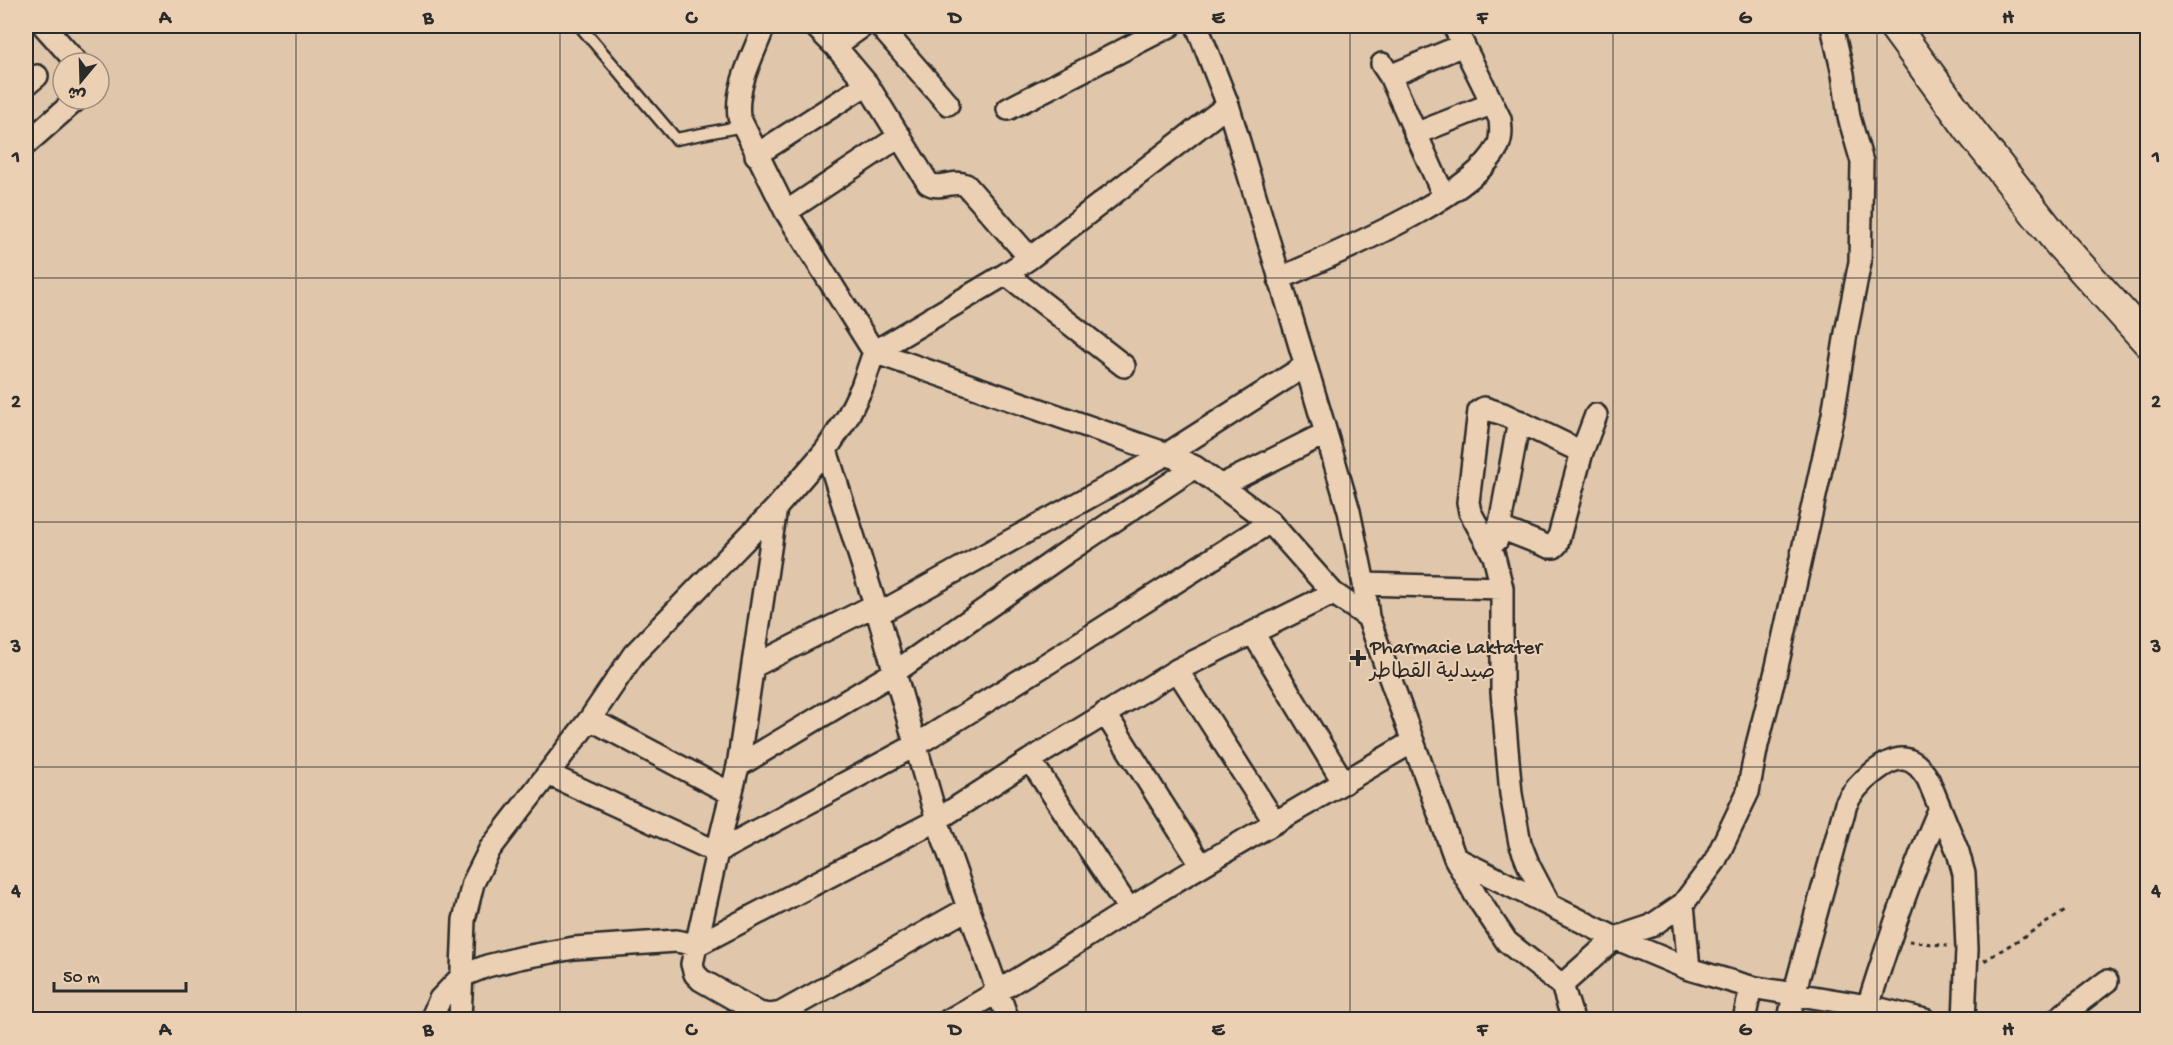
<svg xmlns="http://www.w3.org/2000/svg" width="2173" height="1045" viewBox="0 0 2173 1045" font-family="'Gochi Hand','Playpen Sans Arabic',sans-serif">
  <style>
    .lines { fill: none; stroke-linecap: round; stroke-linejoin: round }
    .lane-casing { stroke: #2b2b2b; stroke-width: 15 }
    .street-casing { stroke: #2b2b2b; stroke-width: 26 }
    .secondary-casing { stroke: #2b2b2b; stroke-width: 34 }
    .path { stroke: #2b2b2b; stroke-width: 3; stroke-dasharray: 4.5 4.5; stroke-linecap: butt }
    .lane { stroke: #ecd0b3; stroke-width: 10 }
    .street { stroke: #ecd0b3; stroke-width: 21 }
    .secondary { stroke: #ecd0b3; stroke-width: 30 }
    .grid { fill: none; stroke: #2b2b2b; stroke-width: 1.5; stroke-opacity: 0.55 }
    .poi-dot { fill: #2b2b2b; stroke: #ecd0b3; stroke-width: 2 }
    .labels { text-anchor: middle; stroke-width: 4.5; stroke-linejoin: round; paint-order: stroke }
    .poi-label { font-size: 21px; fill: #2b2b2b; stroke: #ecd0b3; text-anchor: start }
    .neatline { fill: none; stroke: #2b2b2b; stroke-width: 2 }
    .grid-label { font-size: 20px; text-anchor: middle; font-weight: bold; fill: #2b2b2b }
  </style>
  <rect width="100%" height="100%" fill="#e0c6ab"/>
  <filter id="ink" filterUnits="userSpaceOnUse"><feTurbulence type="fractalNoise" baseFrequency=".0167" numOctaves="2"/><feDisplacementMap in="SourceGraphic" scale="12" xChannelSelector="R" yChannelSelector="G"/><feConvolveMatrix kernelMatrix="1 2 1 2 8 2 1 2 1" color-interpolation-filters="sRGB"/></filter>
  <g filter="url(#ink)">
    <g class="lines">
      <!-- lane casing -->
      <g class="lane-casing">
        <path id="lane" d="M 580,26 L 676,139 L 743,126"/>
      </g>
      <!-- street casing -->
      <g class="street-casing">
        <path id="street" d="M 44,26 L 77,63
          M 764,26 C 754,54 735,86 739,117 L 786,212 L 874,352 L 1167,454 L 1195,467 L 1270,522 L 1333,593 L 1368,617
          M 815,26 L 835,46 L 867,84 L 928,183 C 940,191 953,179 966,185 L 1030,258
          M 880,26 L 948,104
          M 1197,26 L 1228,105 L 1326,433 L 1349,511 L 1364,584 L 1368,617 L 1455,858 L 1476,896 L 1507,942 L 1562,985 L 1573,1020
          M 835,46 L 863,26
          M 1382,64 L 1390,76 L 1444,196
          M 1390,76 L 1463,45
          M 26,85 L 37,76
          M 1008,109 L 1170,26
          M 1415,134 L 1491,104
          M 26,144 L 77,99
          M 756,155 L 867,84
          M 786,212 L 900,136
          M 1006,274 L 1124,366
          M 1279,279 C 1333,254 1473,198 1498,146 C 1502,137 1501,128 1500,119 L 1454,26
          M 826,450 L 878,614 L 937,820 L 1008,1020
          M 1222,485 L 1326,433
          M 776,508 L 738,766 L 717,852 L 692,964 L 695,974 L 701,980 L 759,1013 L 770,1015 L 781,1013 L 969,908
          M 1498,527 L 1549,547 L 1554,547 L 1557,544 L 1582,452 L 1596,415
          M 1497,540 L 1519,421
          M 1364,584 L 1502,588
          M 878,614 L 1167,454 L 1305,366
          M 1253,633 L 1344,783
          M 754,666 L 875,605
          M 1177,670 L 1274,821
          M 1105,713 L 1201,865
          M 590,719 L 730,793
          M 1030,760 L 1129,909
          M 738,766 L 895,672 L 1067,552 L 1195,467
          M 548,774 L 717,852 L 916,745 L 1048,663 L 1270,522
          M 1455,858 L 1615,938 L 1651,926 L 1683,904 L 1715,861 L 1748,792 L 1757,745 L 1776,671 L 1833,415 L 1846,333 L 1860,262 L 1862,162 L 1849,117 L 1843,74 L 1832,26
          M 1549,904 L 1529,866 L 1520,843 L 1511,794 L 1502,692 L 1502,588 L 1494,556 L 1470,512 L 1468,502 L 1479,411 L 1484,408 L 1503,414 L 1582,452
          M 1683,904 L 1689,969
          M 1562,985 L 1615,938 L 1689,969 L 1751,987 L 1868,1006 L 1925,1020
          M 1866,1019 L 1868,1006 C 1889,939 1911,873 1940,808
          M 431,1020 L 440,999 L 462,976 L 487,966 L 519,958 L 574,948 L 676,941 L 697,945 L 937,820 L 1030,760 L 1177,670 L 1333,593
          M 460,1020 L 464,920 L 473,883 L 490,849 L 590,719 L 634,654 L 776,508 L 826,450 L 847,418 L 862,387 L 874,352 L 1006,274 L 1030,258 L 1228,105
          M 949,1020 C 1019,981 1086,936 1154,894 C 1240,842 1327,793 1412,742
          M 1744,1020 L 1751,987
          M 1789,1020 L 1794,994 L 1846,804 C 1853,790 1862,781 1874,772 C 1897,754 1912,753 1928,779 L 1958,852 L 1964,874 L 1967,949 L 1964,1020
          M 2056,1020 L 2107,981"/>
      </g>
      <!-- secondary casing -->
      <g class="secondary-casing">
        <path id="secondary" d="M 1894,26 L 1970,130 L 2059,243 L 2148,342"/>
      </g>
      <!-- path -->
      <path class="path" d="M 1909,941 L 1947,946
        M 1984,961 L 2067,910"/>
      <!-- lane -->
      <use href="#lane" class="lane"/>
      <!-- street -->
      <use href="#street" class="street"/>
      <!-- secondary -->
      <use href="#secondary" class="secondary"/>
    </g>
  </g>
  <!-- grid -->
  <path class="grid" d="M 296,26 L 296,1020M 560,26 L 560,1020M 823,26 L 823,1020M 1086,26 L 1086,1020M 1350,26 L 1350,1020M 1613,26 L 1613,1020M 1877,26 L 1877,1020M 26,278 L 2148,278M 26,522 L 2148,522M 26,767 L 2148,767"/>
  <!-- markers -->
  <path class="poi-dot" d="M1355 649h6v6h6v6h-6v6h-6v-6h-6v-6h6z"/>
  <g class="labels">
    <!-- poi labels -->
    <g class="poi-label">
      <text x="1370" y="653">Pharmacie Laktater<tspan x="1370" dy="24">صيدلية القطاطر</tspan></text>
    </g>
  </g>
  <!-- margin -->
  <rect width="2173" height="1045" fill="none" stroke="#ecd0b3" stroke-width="66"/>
  <!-- north arrow -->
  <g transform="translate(81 81) rotate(199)"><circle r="28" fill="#ecd0b3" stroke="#9f8e7d" stroke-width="1.5"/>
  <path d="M0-4.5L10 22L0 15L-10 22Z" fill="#2b2b2b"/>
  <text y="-9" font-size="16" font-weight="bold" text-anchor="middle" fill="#2b2b2b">ش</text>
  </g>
  <!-- scale -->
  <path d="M54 982v9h132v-9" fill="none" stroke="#2b2b2b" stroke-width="3"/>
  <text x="63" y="982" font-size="18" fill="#2b2b2b" stroke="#ecd0b3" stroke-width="4.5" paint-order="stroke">50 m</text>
  <rect x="33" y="33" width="2107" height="979" class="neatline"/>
  <g class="grid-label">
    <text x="165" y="23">A</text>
    <text x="428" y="23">B</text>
    <text x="691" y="23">C</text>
    <text x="955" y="23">D</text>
    <text x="1218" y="23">E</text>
    <text x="1482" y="23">F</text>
    <text x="1745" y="23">G</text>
    <text x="2008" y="23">H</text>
    <text x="16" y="162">1</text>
    <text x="2156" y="162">1</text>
    <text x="16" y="407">2</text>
    <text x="2156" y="407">2</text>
    <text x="16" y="652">3</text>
    <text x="2156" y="652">3</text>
    <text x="16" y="896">4</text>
    <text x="2156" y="896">4</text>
    <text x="165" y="1035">A</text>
    <text x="428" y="1035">B</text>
    <text x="691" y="1035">C</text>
    <text x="955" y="1035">D</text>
    <text x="1218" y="1035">E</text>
    <text x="1482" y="1035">F</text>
    <text x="1745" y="1035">G</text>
    <text x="2008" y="1035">H</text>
  </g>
</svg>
